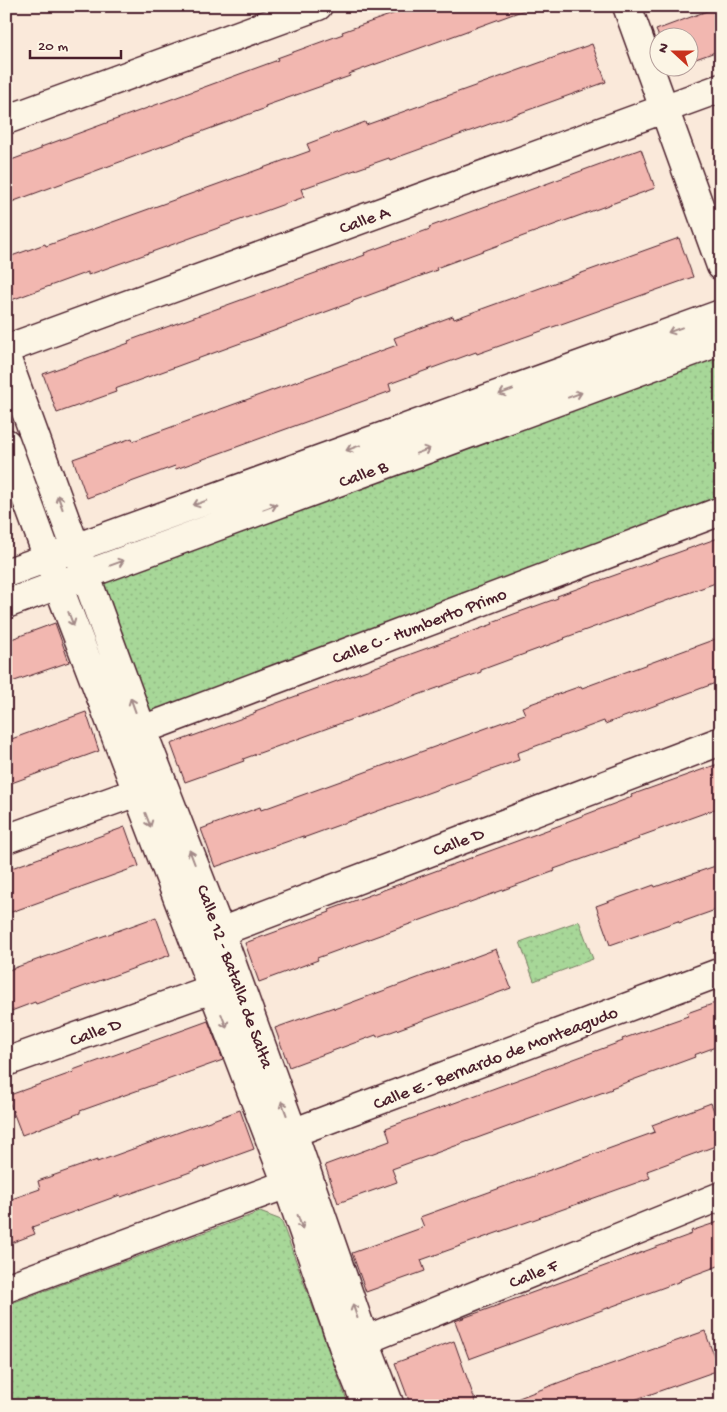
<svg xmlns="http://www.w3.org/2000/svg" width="727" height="1412" viewBox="0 0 727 1412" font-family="'Gochi Hand',sans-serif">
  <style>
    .green { fill: url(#green-dots); stroke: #787b62 }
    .building { fill: #f2b7b0; stroke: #4a1f2b }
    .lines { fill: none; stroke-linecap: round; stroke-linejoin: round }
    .street-casing { stroke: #4a1f2b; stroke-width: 31 }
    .street { stroke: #fcf5e5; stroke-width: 28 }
    .oneway { stroke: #a38a88 }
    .labels { text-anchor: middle; stroke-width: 4; stroke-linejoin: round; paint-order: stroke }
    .street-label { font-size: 18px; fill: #4a1f2b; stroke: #fcf5e5 }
  </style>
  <defs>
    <pattern id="green-dots" width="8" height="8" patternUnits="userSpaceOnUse" patternTransform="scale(1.25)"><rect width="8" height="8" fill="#a7d798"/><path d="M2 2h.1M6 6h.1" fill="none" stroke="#91b883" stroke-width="1.8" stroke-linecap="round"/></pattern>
  </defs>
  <rect width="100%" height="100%" fill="#fae9da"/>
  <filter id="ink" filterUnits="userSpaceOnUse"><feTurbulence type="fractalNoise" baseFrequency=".02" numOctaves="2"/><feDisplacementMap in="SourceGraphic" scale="10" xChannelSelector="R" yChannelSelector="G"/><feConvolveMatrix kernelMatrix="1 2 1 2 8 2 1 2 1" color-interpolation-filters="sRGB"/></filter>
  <g filter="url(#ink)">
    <!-- green -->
    <path class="green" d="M 721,341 L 721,511 L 142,730 L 87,574 Z
      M 579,921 L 593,959 L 534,981 L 520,942 Z
      M 260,1212 L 281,1220 L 349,1406 L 6,1406 L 6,1305 Z"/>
    <!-- building -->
    <path class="building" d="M 415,6 L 527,6 L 527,9 L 349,74 L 350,76 L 265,106 L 266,108 L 6,204 L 6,162 L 41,149 L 41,147 L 278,60 L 277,58 L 343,34 L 342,32 Z
      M 715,8 L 721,23 L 721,50 L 690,61 L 690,38 L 660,39 L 656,30 Z
      M 592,44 L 606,82 L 390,160 L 389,158 L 301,189 L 304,197 L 88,275 L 88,272 L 6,302 L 6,258 L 45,244 L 46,246 L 310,151 L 307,144 L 365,122 L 366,125 Z
      M 641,149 L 655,188 L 436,268 L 437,270 L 353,301 L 353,302 L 115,389 L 116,392 L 57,413 L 43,374 L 129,343 L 128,341 L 365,255 L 364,253 L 430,229 L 429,227 Z
      M 679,238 L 693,277 L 477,354 L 476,352 L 389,384 L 391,391 L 176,469 L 175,466 L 87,498 L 73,459 L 132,438 L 133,441 L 397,345 L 394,338 L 453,316 L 454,319 Z
      M 721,537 L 721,581 L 564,638 L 565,639 L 481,670 L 481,672 L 243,759 L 244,761 L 185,782 L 171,744 L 256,713 L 255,711 L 493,624 L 492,622 L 558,598 L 557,596 Z
      M 55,623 L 69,662 L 6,684 L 6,641 Z
      M 721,637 L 721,681 L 605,724 L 604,721 L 517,753 L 519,760 L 303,838 L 303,836 L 215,867 L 201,829 L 260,807 L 261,810 L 525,714 L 522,707 L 581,686 L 582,688 Z
      M 86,712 L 99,751 L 6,785 L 6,741 Z
      M 721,763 L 721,807 L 638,837 L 639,839 L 554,869 L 555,871 L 317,958 L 318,960 L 259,982 L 245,943 L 330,912 L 329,910 L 566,823 L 566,822 L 632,797 L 631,795 Z
      M 125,827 L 139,866 L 6,914 L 6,870 Z
      M 721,864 L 721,908 L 679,923 L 678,921 L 610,945 L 596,906 L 654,885 L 655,887 Z
      M 156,917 L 170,955 L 36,1004 L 35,1002 L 6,1013 L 6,971 Z
      M 496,949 L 511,988 L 377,1037 L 376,1035 L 289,1067 L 275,1028 L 334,1007 L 334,1009 Z
      M 721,1001 L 721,1045 L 694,1055 L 695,1057 L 611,1088 L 612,1089 L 392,1169 L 397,1182 L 338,1203 L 325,1165 L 390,1141 L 386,1128 L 623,1041 L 622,1039 L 688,1016 L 687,1013 Z
      M 208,1021 L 223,1060 L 80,1111 L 80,1113 L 22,1135 L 7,1096 L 74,1072 L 73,1070 Z
      M 711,1103 L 721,1130 L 721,1144 L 647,1171 L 650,1178 L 421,1260 L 425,1271 L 366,1292 L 352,1253 L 424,1227 L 420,1217 L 655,1132 L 652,1125 Z
      M 240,1110 L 254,1149 L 121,1197 L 120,1195 L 32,1227 L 35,1234 L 6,1245 L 6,1201 L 40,1189 L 38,1181 L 97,1160 L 97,1162 Z
      M 721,1221 L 721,1265 L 680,1280 L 681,1281 L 469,1359 L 455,1321 L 692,1234 L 691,1231 Z
      M 705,1331 L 719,1370 L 617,1406 L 507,1406 L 506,1403 L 563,1381 Z
      M 454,1341 L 477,1406 L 411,1406 L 395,1363 Z"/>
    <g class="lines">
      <!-- street casing -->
      <g class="street-casing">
        <path id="street" d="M 627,6 L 721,266
          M 6,120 L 318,6
          M 6,349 L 721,88
          M 6,357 L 142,730 L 220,931 L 293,1133 L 365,1341 L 390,1406
          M 6,443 L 58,585 L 287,1184 L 344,1349 L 367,1406
          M 6,573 L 721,314
          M 6,604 L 721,341
          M 126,736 L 721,511
          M 6,839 L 137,792
          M 204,938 L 721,741
          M 6,1062 L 212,989
          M 276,1139 L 721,972
          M 6,1288 L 287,1184
          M 348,1347 L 721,1196"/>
      </g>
      <!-- street -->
      <use href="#street" class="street"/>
    </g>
    <!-- one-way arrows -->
    <defs><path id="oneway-shaft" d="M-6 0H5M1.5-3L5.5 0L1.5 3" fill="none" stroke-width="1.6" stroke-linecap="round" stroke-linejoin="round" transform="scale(1.25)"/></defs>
    <g class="oneway">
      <use href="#oneway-shaft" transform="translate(675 330) rotate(160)"/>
      <use href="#oneway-shaft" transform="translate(506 392) rotate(160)"/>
      <use href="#oneway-shaft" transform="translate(575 395) rotate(-20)"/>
      <use href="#oneway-shaft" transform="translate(353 448) rotate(160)"/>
      <use href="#oneway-shaft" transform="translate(423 451) rotate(-20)"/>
      <use href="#oneway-shaft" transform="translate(60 502) rotate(-110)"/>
      <use href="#oneway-shaft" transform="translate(200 503) rotate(160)"/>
      <use href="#oneway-shaft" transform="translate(270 507) rotate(-20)"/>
      <use href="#oneway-shaft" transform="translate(117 563) rotate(-20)"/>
      <use href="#oneway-shaft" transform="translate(71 619) rotate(69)"/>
      <use href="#oneway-shaft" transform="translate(133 705) rotate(-110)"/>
      <use href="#oneway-shaft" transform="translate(148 820) rotate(69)"/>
      <use href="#oneway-shaft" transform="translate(192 857) rotate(-111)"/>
      <use href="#oneway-shaft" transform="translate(224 1021) rotate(69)"/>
      <use href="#oneway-shaft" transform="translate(284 1108) rotate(-110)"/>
      <use href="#oneway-shaft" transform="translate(300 1222) rotate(71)"/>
      <use href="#oneway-shaft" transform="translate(355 1311) rotate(-109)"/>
    </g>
  </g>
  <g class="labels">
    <!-- street labels -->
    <g class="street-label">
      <text transform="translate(364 219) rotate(-20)" y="6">Calle A</text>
      <text transform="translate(363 473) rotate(-20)" y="6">Calle B</text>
      <text transform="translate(419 625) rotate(-21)" y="6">Calle C - Humberto Primo</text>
      <text transform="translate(458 841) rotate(-21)" y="6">Calle D</text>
      <text transform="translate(236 976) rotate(70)" y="6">Calle 12 - Batalla de Salta</text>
      <text transform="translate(95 1031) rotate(-20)" y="6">Calle D</text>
      <text transform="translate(495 1057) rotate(-21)" y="6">Calle E - Bernardo de Monteagudo</text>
      <text transform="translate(533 1273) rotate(-22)" y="6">Calle F</text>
    </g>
  </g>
  <!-- margin -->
  <rect width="727" height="1412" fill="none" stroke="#fcf5e5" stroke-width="25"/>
  <rect x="12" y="12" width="702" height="1387" fill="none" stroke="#4a1f2b" stroke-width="2" filter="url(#ink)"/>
  <!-- north arrow -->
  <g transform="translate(674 52) rotate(291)"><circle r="24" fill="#fcf5e5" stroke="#b59f9b"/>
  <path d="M0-4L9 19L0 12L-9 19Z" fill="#c8321e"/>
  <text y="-8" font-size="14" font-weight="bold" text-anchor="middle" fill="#4a1f2b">N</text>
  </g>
  <!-- scale -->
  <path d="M30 50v8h91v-8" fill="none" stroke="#4a1f2b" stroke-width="2.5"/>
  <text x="38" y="50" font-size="15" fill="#4a1f2b" stroke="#fcf5e5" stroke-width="4" paint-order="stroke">20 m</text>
</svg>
